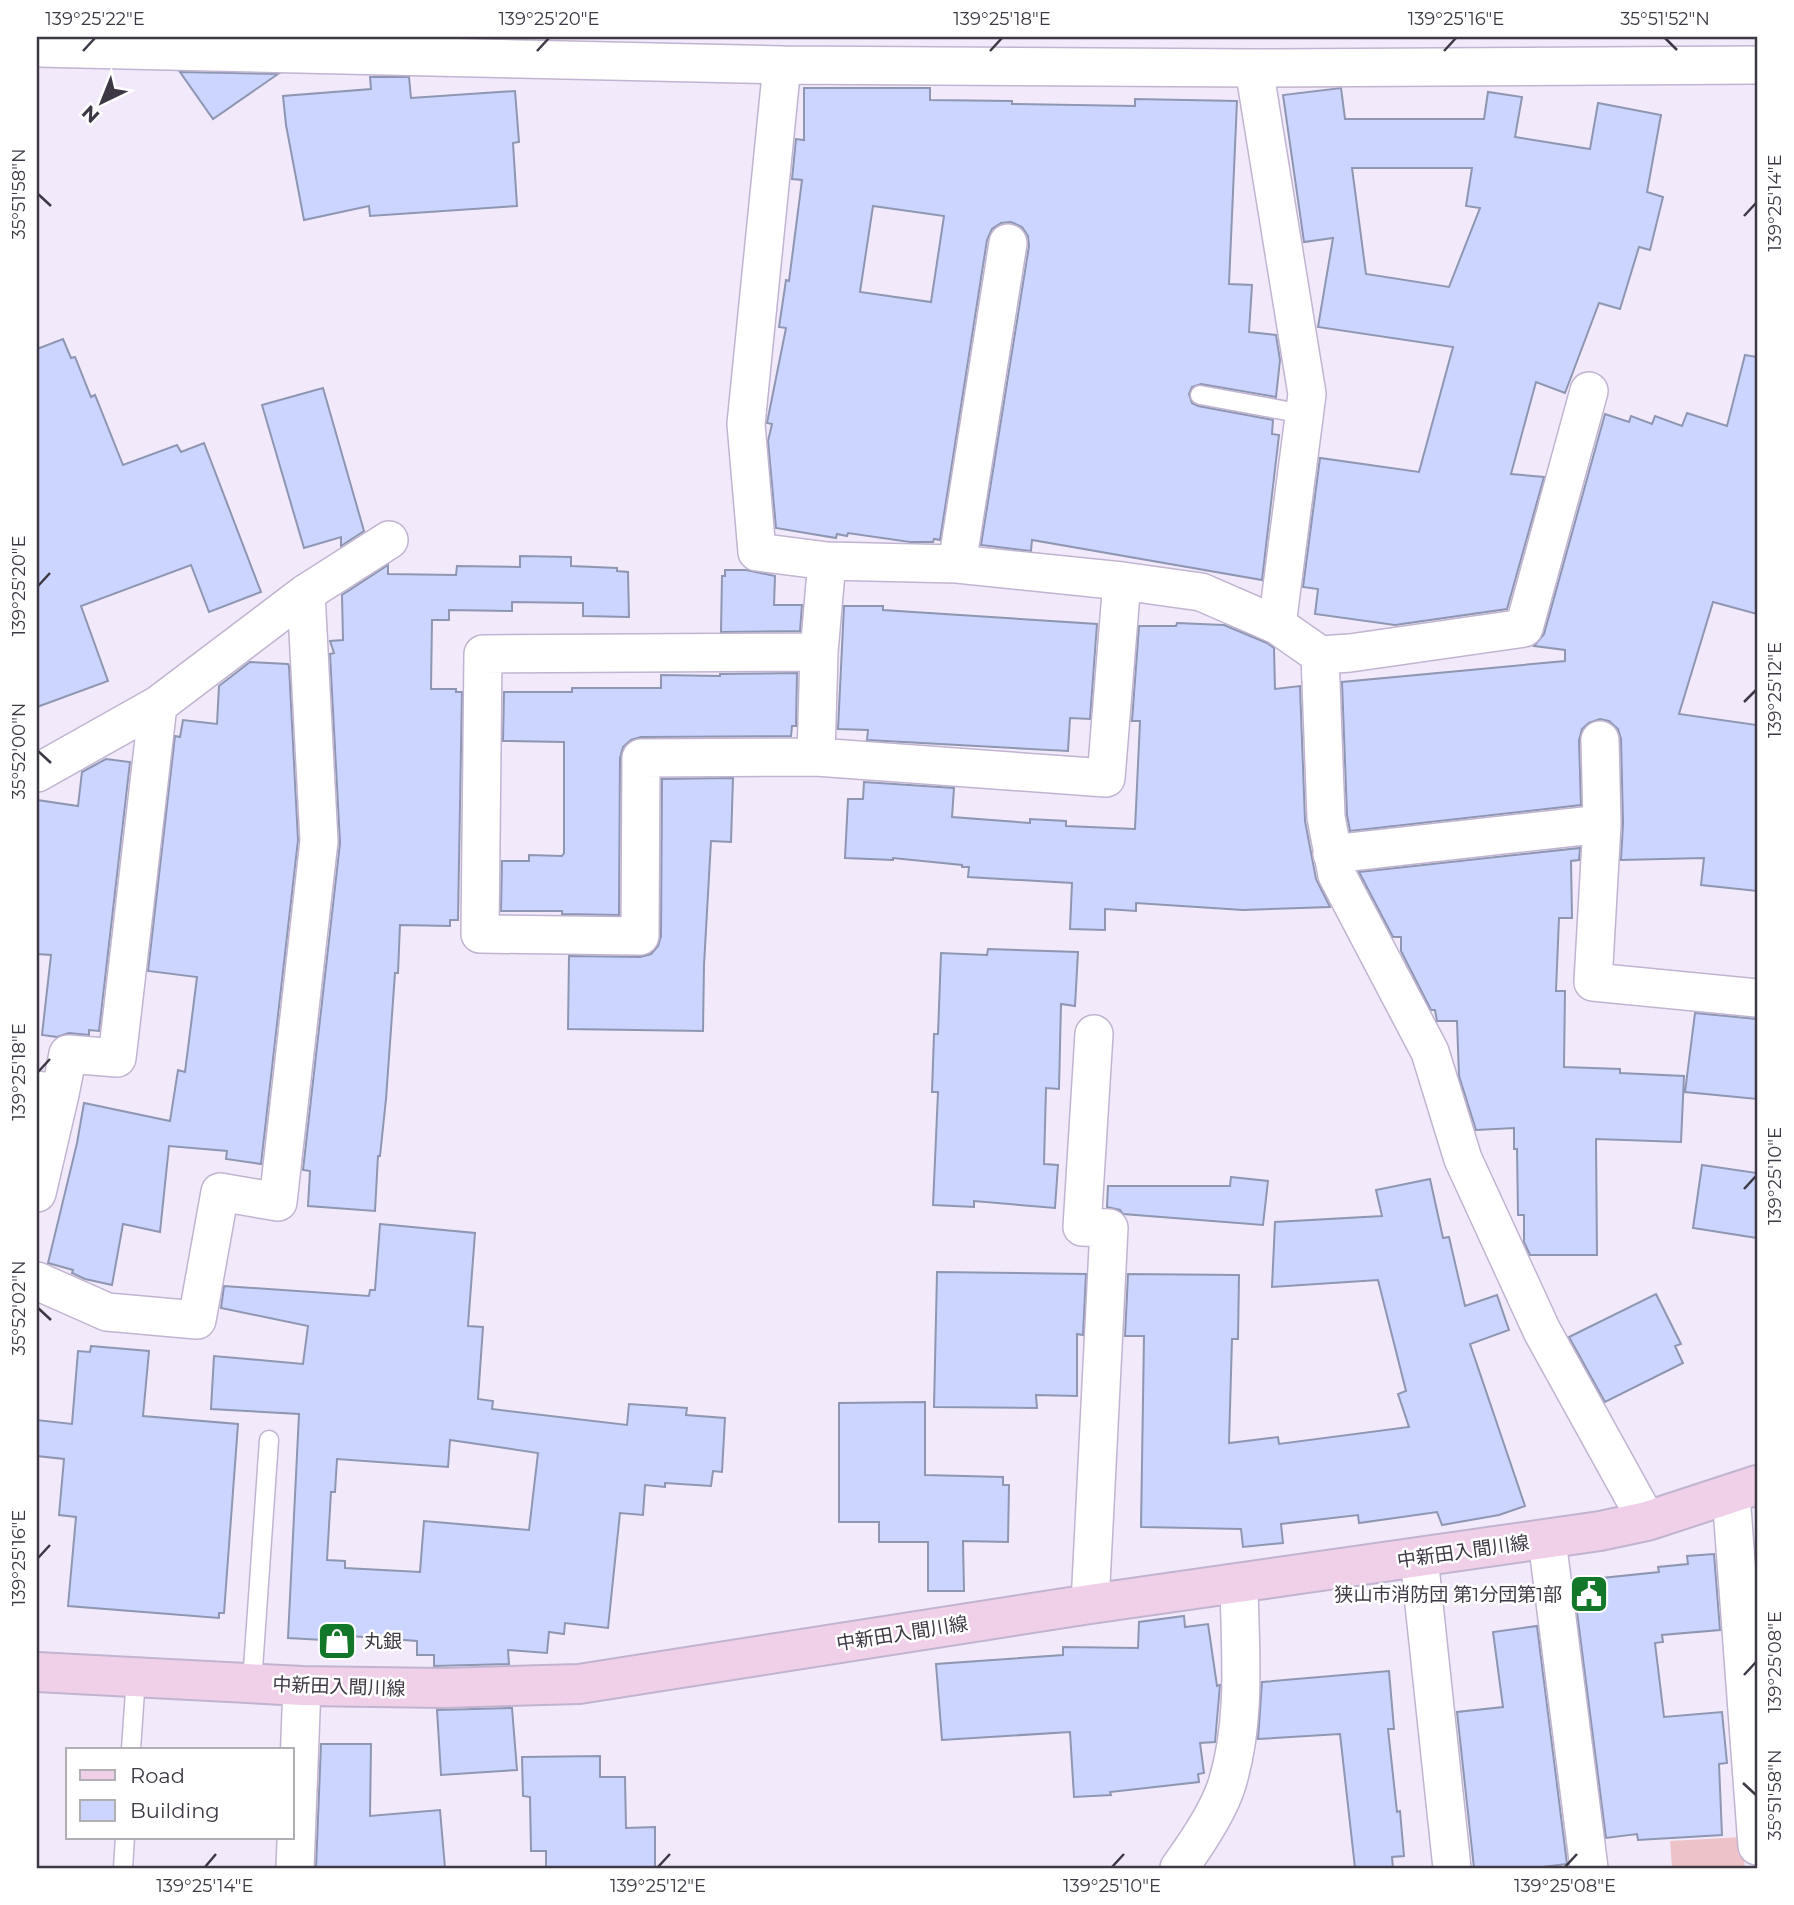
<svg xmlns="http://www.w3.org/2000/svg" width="1794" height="1905" viewBox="0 0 1794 1905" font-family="Montserrat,'Noto Sans JP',sans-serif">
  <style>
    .green { fill: #eec3c8 }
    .building { fill: #cbd5ff; stroke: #8f96b2; stroke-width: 2; fill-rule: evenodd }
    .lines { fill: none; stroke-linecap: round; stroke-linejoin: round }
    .lane-casing { stroke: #c1b4d0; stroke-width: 21 }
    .street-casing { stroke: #c1b4d0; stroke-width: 40 }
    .secondary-casing { stroke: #c1b4d0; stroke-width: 42 }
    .lane { stroke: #fff; stroke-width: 18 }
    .street { stroke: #fff; stroke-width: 37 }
    .secondary { stroke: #f0d0e8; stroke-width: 38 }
    .ticks { fill: none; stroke: #3d3844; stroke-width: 2.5 }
    .labels { text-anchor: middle; stroke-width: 5; stroke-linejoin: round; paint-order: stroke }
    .street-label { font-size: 19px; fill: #3d3844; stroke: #fff }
    .poi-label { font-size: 19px; fill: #3d3844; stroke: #fff; text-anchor: end }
    .neatline { fill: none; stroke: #3d3844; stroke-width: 2.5 }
    .ticks-label { font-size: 18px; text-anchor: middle; fill: #3d3844 }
  </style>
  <rect width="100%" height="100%" fill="#f2eafb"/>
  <!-- green -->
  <path class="green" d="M 1742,1837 L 1745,1868 L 1672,1868 L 1670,1841 Z"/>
  <!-- building -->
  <path class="building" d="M 180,72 L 278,74 L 213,119 Z
    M 370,77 L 409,77 L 411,98 L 515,91 L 519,142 L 513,143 L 517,206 L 370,216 L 369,206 L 304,220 L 286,125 L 283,96 L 371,89 Z
    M 804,88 L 930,88 L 930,100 L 1012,101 L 1012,104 L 1135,106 L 1135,99 L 1237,101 L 1229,284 L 1252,285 L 1249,332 L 1276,335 L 1280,360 L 1276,397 L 1201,384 L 1192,387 L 1189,394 L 1192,403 L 1198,406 L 1273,420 L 1272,434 L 1279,435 L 1262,580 L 1032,540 L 1031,551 L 981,545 L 1029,246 L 1028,236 L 1022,227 L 1011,222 L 1001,223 L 992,229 L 987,240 L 940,540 L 934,539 L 933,542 L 910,542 L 848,533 L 847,536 L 837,534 L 836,538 L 776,528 L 768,441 L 772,424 L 767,423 L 786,328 L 779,327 L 786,280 L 789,281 L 802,180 L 792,179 L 796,139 L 804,140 ZM 873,206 L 944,216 L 931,302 L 860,292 Z
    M 1341,88 L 1345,119 L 1484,119 L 1488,92 L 1522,97 L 1515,137 L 1590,149 L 1598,103 L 1661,115 L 1647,192 L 1663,197 L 1650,250 L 1639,247 L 1620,309 L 1599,303 L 1565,393 L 1536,382 L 1511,474 L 1544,477 L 1507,609 L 1395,625 L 1315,614 L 1318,589 L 1303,587 L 1320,458 L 1419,472 L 1453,347 L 1318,327 L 1333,238 L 1304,242 L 1283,95 ZM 1352,168 L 1472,168 L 1466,206 L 1480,208 L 1449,287 L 1366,274 Z
    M 63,339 L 71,358 L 75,357 L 91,397 L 95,395 L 123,465 L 177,445 L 181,452 L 204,443 L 261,592 L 209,612 L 191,565 L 81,606 L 108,681 L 37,707 L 37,349 Z
    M 1745,355 L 1757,357 L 1757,614 L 1713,602 L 1679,714 L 1757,725 L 1757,891 L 1701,885 L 1704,858 L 1621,860 L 1623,823 L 1621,739 L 1618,729 L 1609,721 L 1600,719 L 1589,723 L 1582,729 L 1579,740 L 1581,805 L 1350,831 L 1347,815 L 1342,682 L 1565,661 L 1565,650 L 1534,646 L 1544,634 L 1605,414 L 1629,422 L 1631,416 L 1652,424 L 1655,416 L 1682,426 L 1687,413 L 1727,426 Z
    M 323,388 L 364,531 L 341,546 L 341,537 L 304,548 L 262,405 Z
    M 520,556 L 571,557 L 571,566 L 617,568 L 617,571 L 628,572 L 629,617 L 583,616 L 583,603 L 512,602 L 512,611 L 449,610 L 449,620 L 432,620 L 431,689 L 456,689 L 456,692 L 462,692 L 458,920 L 450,920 L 450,926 L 400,925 L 398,973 L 395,973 L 386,1099 L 380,1156 L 378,1156 L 375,1211 L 308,1206 L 310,1171 L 303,1170 L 340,843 L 330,654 L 334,653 L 330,641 L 343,640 L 342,595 L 388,565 L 388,574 L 456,575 L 457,566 L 520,567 Z
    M 725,570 L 746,570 L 775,576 L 774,605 L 802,605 L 800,631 L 721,632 L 722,576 L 725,576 Z
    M 844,606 L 883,606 L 883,610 L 1097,624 L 1090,719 L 1070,718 L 1068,751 L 867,740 L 868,730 L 838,729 Z
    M 1177,623 L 1224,625 L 1267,643 L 1274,648 L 1275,689 L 1300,686 L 1305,821 L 1316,879 L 1330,907 L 1243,910 L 1136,903 L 1136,911 L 1105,909 L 1105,930 L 1070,929 L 1072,883 L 968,877 L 969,867 L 962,867 L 962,865 L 893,858 L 893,860 L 845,858 L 848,799 L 863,799 L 864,782 L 954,788 L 952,817 L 1030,823 L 1030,819 L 1066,821 L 1066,826 L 1135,829 L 1140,721 L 1132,721 L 1139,626 L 1176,626 Z
    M 250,662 L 288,664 L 289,666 L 298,840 L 261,1164 L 226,1159 L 227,1151 L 169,1146 L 160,1232 L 123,1224 L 112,1285 L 85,1279 L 72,1273 L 73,1270 L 48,1263 L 77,1143 L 84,1103 L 170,1121 L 178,1070 L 185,1072 L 197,977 L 148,971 L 175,736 L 180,737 L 183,720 L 217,724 L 219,686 Z
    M 797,673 L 796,726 L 792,726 L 791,736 L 641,737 L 631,740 L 623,747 L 620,758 L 619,915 L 562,914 L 562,911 L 501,911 L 502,861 L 529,861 L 529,855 L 562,856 L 564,853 L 564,742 L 503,741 L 504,692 L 572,692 L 572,688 L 661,688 L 661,675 L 720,676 L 720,674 Z
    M 106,759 L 130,762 L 99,1031 L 89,1030 L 89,1035 L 69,1033 L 57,1037 L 42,1035 L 51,955 L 37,954 L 37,800 L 78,806 L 82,772 Z
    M 733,778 L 731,842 L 711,841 L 704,965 L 703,1031 L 568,1029 L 569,956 L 640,957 L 651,954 L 658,946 L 661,936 L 662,779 Z
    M 1580,848 L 1579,860 L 1571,861 L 1572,918 L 1559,918 L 1556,991 L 1565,991 L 1564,1067 L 1620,1069 L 1620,1073 L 1684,1076 L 1681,1142 L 1596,1139 L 1597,1255 L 1530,1255 L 1524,1242 L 1524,1215 L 1518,1215 L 1517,1149 L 1514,1149 L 1514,1128 L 1476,1130 L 1459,1076 L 1457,1021 L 1437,1021 L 1435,1010 L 1431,1010 L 1401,951 L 1401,937 L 1393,937 L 1359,872 Z
    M 988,949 L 1078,952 L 1075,1006 L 1061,1004 L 1059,1089 L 1046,1088 L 1044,1164 L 1058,1165 L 1055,1208 L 974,1201 L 974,1207 L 933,1205 L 938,1092 L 932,1092 L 934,1034 L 938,1034 L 941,953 L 987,955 Z
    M 1695,1013 L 1757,1019 L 1757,1099 L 1685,1092 Z
    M 1702,1165 L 1757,1173 L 1757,1238 L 1693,1228 Z
    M 1231,1177 L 1268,1181 L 1263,1225 L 1123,1214 L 1120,1210 L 1107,1207 L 1108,1186 L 1230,1186 Z
    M 1430,1179 L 1443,1238 L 1449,1237 L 1465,1306 L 1497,1295 L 1509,1330 L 1470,1344 L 1525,1506 L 1499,1515 L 1442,1525 L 1437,1512 L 1359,1523 L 1358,1515 L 1281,1524 L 1283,1543 L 1243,1547 L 1241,1529 L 1141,1527 L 1144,1336 L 1125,1336 L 1128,1274 L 1239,1275 L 1238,1339 L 1232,1339 L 1229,1443 L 1278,1437 L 1279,1444 L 1409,1427 L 1398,1394 L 1406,1391 L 1378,1280 L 1272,1287 L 1275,1222 L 1382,1216 L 1376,1190 Z
    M 380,1224 L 475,1233 L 468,1326 L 483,1327 L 478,1399 L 493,1401 L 492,1409 L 627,1425 L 629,1404 L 687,1408 L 686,1415 L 725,1418 L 722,1472 L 713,1471 L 711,1486 L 665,1483 L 665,1487 L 645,1485 L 643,1515 L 620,1513 L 608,1628 L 565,1623 L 564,1634 L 549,1632 L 547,1653 L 508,1650 L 509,1664 L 434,1666 L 434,1655 L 417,1655 L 417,1641 L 324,1634 L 323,1640 L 288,1638 L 299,1414 L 211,1409 L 214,1356 L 303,1364 L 308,1326 L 221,1308 L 224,1286 L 369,1296 L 370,1290 L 375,1290 ZM 450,1440 L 538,1453 L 529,1530 L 424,1521 L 420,1572 L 345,1568 L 345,1561 L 327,1560 L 331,1492 L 335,1492 L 337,1459 L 448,1467 Z
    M 937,1272 L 1086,1274 L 1083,1335 L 1077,1334 L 1077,1396 L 1036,1395 L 1037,1408 L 934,1407 Z
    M 1656,1294 L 1681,1344 L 1675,1346 L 1683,1363 L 1605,1402 L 1569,1337 Z
    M 91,1346 L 149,1351 L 143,1416 L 238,1424 L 224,1613 L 219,1613 L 219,1618 L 68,1606 L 76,1517 L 59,1515 L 64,1459 L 37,1456 L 37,1420 L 72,1424 L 78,1351 L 90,1352 Z
    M 925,1402 L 925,1475 L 1003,1477 L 1003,1485 L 1009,1485 L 1008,1542 L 963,1541 L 964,1591 L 928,1591 L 928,1542 L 879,1542 L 879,1522 L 839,1522 L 839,1403 Z
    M 1714,1554 L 1720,1630 L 1662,1635 L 1663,1642 L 1655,1643 L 1664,1717 L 1722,1712 L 1727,1763 L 1719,1764 L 1722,1835 L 1638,1840 L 1637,1834 L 1606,1838 L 1573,1581 L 1659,1572 L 1658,1567 L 1688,1564 L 1687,1556 Z
    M 1184,1616 L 1185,1627 L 1208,1624 L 1217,1686 L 1220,1685 L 1215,1742 L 1200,1743 L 1204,1773 L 1198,1774 L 1199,1782 L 1110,1792 L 1111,1795 L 1074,1797 L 1070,1732 L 942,1740 L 936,1664 L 1063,1655 L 1063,1647 L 1138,1648 L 1139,1622 Z
    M 1537,1626 L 1567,1864 L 1534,1868 L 1474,1868 L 1457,1712 L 1503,1707 L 1493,1632 Z
    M 1389,1671 L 1394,1729 L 1388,1729 L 1397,1812 L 1400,1811 L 1404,1856 L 1392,1857 L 1393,1868 L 1355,1868 L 1340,1734 L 1258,1739 L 1262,1682 Z
    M 512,1708 L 517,1770 L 441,1775 L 437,1710 Z
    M 321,1744 L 371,1744 L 370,1816 L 440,1810 L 445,1868 L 316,1868 Z
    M 600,1756 L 600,1777 L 625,1777 L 626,1828 L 655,1827 L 655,1868 L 546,1868 L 546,1851 L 531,1851 L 530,1797 L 523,1796 L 522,1757 Z"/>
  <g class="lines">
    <!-- lane casing -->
    <g class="lane-casing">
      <path id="lane" d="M 1200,395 L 1304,414
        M 252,1683 L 269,1440
        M 131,1749 L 136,1677
        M 123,1868 L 125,1837"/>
    </g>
    <!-- street casing -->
    <g class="street-casing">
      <path id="street" d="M 37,48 L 782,65 L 1254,68 L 1757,65
        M 782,65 L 746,424 L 757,552 L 827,561 L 957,564 L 1122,581 L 1201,592 L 1277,625 L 1320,655 L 1350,653 L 1524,628 L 1589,391
        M 1254,68 L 1307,394 L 1277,625
        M 827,561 L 819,652 L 483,654 L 480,934 L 640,936 L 641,758 L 816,757 L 1106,778 L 1122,581
        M 957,564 L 1008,243
        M 1320,655 L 1326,817 L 1337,875 L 1430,1052 L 1463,1159 L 1542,1331 L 1647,1521
        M 1600,740 L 1602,824
        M 816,757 L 819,652
        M 37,773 L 158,705 L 306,593 L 389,540
        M 1332,854 L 1602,824 L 1593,982 L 1757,998
        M 60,1094 L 68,1054 L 117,1058 L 158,705
        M 37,1193 L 60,1094 L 37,1090
        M 37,1281 L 107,1312 L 197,1320 L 220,1192 L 278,1202 L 319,841 L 306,593
        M 1731,1494 L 1757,1846
        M 1547,1540 L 1589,1868
        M 1419,1557 L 1452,1868
        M 1090,1604 L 1109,1228 L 1082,1227 L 1094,1034
        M 295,1868 L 302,1686
        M 1179,1868 C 1195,1846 1219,1810 1227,1784 C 1247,1719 1240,1650 1239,1584"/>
    </g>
    <!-- secondary casing -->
    <g class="secondary-casing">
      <path id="secondary" d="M 37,1672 L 302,1686 L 444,1688 L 579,1684 L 1090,1604 L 1600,1531 L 1647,1521 L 1757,1485"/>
    </g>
    <!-- lane -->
    <use href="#lane" class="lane"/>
    <!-- street -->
    <use href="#street" class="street"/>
    <!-- secondary -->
    <use href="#secondary" class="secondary"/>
  </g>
  <!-- ticks -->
  <path class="ticks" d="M 1665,38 L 1677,50M 83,51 L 95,38M 537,51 L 549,38M 990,51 L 1002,38M 1444,51 L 1456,38M 38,194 L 51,206M 1744,216 L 1756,203M 38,586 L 50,573M 1744,702 L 1756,690M 38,751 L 51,763M 38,1072 L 50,1059M 1744,1189 L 1756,1176M 38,1308 L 51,1320M 38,1558 L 50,1545M 1744,1675 L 1756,1662M 1743,1783 L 1756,1795M 205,1867 L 216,1854M 658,1867 L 670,1854M 1112,1867 L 1124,1854M 1565,1867 L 1577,1854"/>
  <!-- icons -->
  <defs>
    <g id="civic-square" transform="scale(2.0125)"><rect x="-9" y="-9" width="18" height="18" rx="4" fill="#127729" stroke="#fff"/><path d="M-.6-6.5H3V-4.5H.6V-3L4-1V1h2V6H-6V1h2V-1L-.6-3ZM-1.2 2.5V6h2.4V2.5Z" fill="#fff"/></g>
    <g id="shop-square" transform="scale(2.0125)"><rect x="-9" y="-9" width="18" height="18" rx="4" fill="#127729" stroke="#fff"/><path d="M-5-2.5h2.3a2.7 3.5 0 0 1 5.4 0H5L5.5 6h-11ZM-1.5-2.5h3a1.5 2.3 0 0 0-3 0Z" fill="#fff"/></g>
  </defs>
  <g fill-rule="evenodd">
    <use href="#civic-square" x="1589" y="1594"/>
    <use href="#shop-square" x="337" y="1641"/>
  </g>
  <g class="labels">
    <!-- street labels -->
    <g class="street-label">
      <text transform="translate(1463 1551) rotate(-8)" y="7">中新田入間川線</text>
      <text transform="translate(902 1633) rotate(-9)" y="7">中新田入間川線</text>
      <text transform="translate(339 1686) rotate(2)" y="7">中新田入間川線</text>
    </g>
    <!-- poi labels -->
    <g class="poi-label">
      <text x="1562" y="1601">狭山市消防団 第1分団第1部</text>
      <text x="364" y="1648" text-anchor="start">丸銀</text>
    </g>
  </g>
  <!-- border -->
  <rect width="1794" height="1905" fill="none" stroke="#ffffff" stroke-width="77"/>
  <!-- legend -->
  <rect x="66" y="1748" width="228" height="91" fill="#ffffff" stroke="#b1afb4" stroke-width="2"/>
  <rect x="80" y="1770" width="35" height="10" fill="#f0d0e8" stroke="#b1afb4" stroke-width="2"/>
  <text x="130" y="1783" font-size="21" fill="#3d3844">Road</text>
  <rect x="80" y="1800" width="35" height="21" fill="#cbd5ff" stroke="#b1afb4" stroke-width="2"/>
  <text x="130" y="1818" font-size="21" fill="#3d3844">Building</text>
  <!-- north arrow -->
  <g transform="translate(102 102) rotate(223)" stroke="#ffffff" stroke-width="5" paint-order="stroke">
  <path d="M0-5L12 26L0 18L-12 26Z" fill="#3d3844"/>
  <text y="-10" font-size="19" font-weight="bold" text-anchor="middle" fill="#3d3844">N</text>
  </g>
  <rect x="38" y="38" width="1718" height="1829" class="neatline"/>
  <g class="ticks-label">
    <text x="95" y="25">139°25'22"E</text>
    <text x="549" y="25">139°25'20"E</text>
    <text x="1002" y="25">139°25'18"E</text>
    <text x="1456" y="25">139°25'16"E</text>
    <text x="1665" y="25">35°51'52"N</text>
    <text transform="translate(19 194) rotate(-90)" y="6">35°51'58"N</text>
    <text transform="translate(1775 203) rotate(-90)" y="6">139°25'14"E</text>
    <text transform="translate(19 586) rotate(-90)" y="6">139°25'20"E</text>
    <text transform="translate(1775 690) rotate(-90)" y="6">139°25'12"E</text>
    <text transform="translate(19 751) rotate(-90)" y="6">35°52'00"N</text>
    <text transform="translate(19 1072) rotate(-90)" y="6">139°25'18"E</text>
    <text transform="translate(1775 1176) rotate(-90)" y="6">139°25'10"E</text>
    <text transform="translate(19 1308) rotate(-90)" y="6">35°52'02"N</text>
    <text transform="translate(19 1558) rotate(-90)" y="6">139°25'16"E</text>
    <text transform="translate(1775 1662) rotate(-90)" y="6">139°25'08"E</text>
    <text transform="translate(1775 1795) rotate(-90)" y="6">35°51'58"N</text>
    <text x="205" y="1892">139°25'14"E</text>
    <text x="658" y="1892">139°25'12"E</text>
    <text x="1112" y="1892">139°25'10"E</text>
    <text x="1565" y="1892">139°25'08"E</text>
  </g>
</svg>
